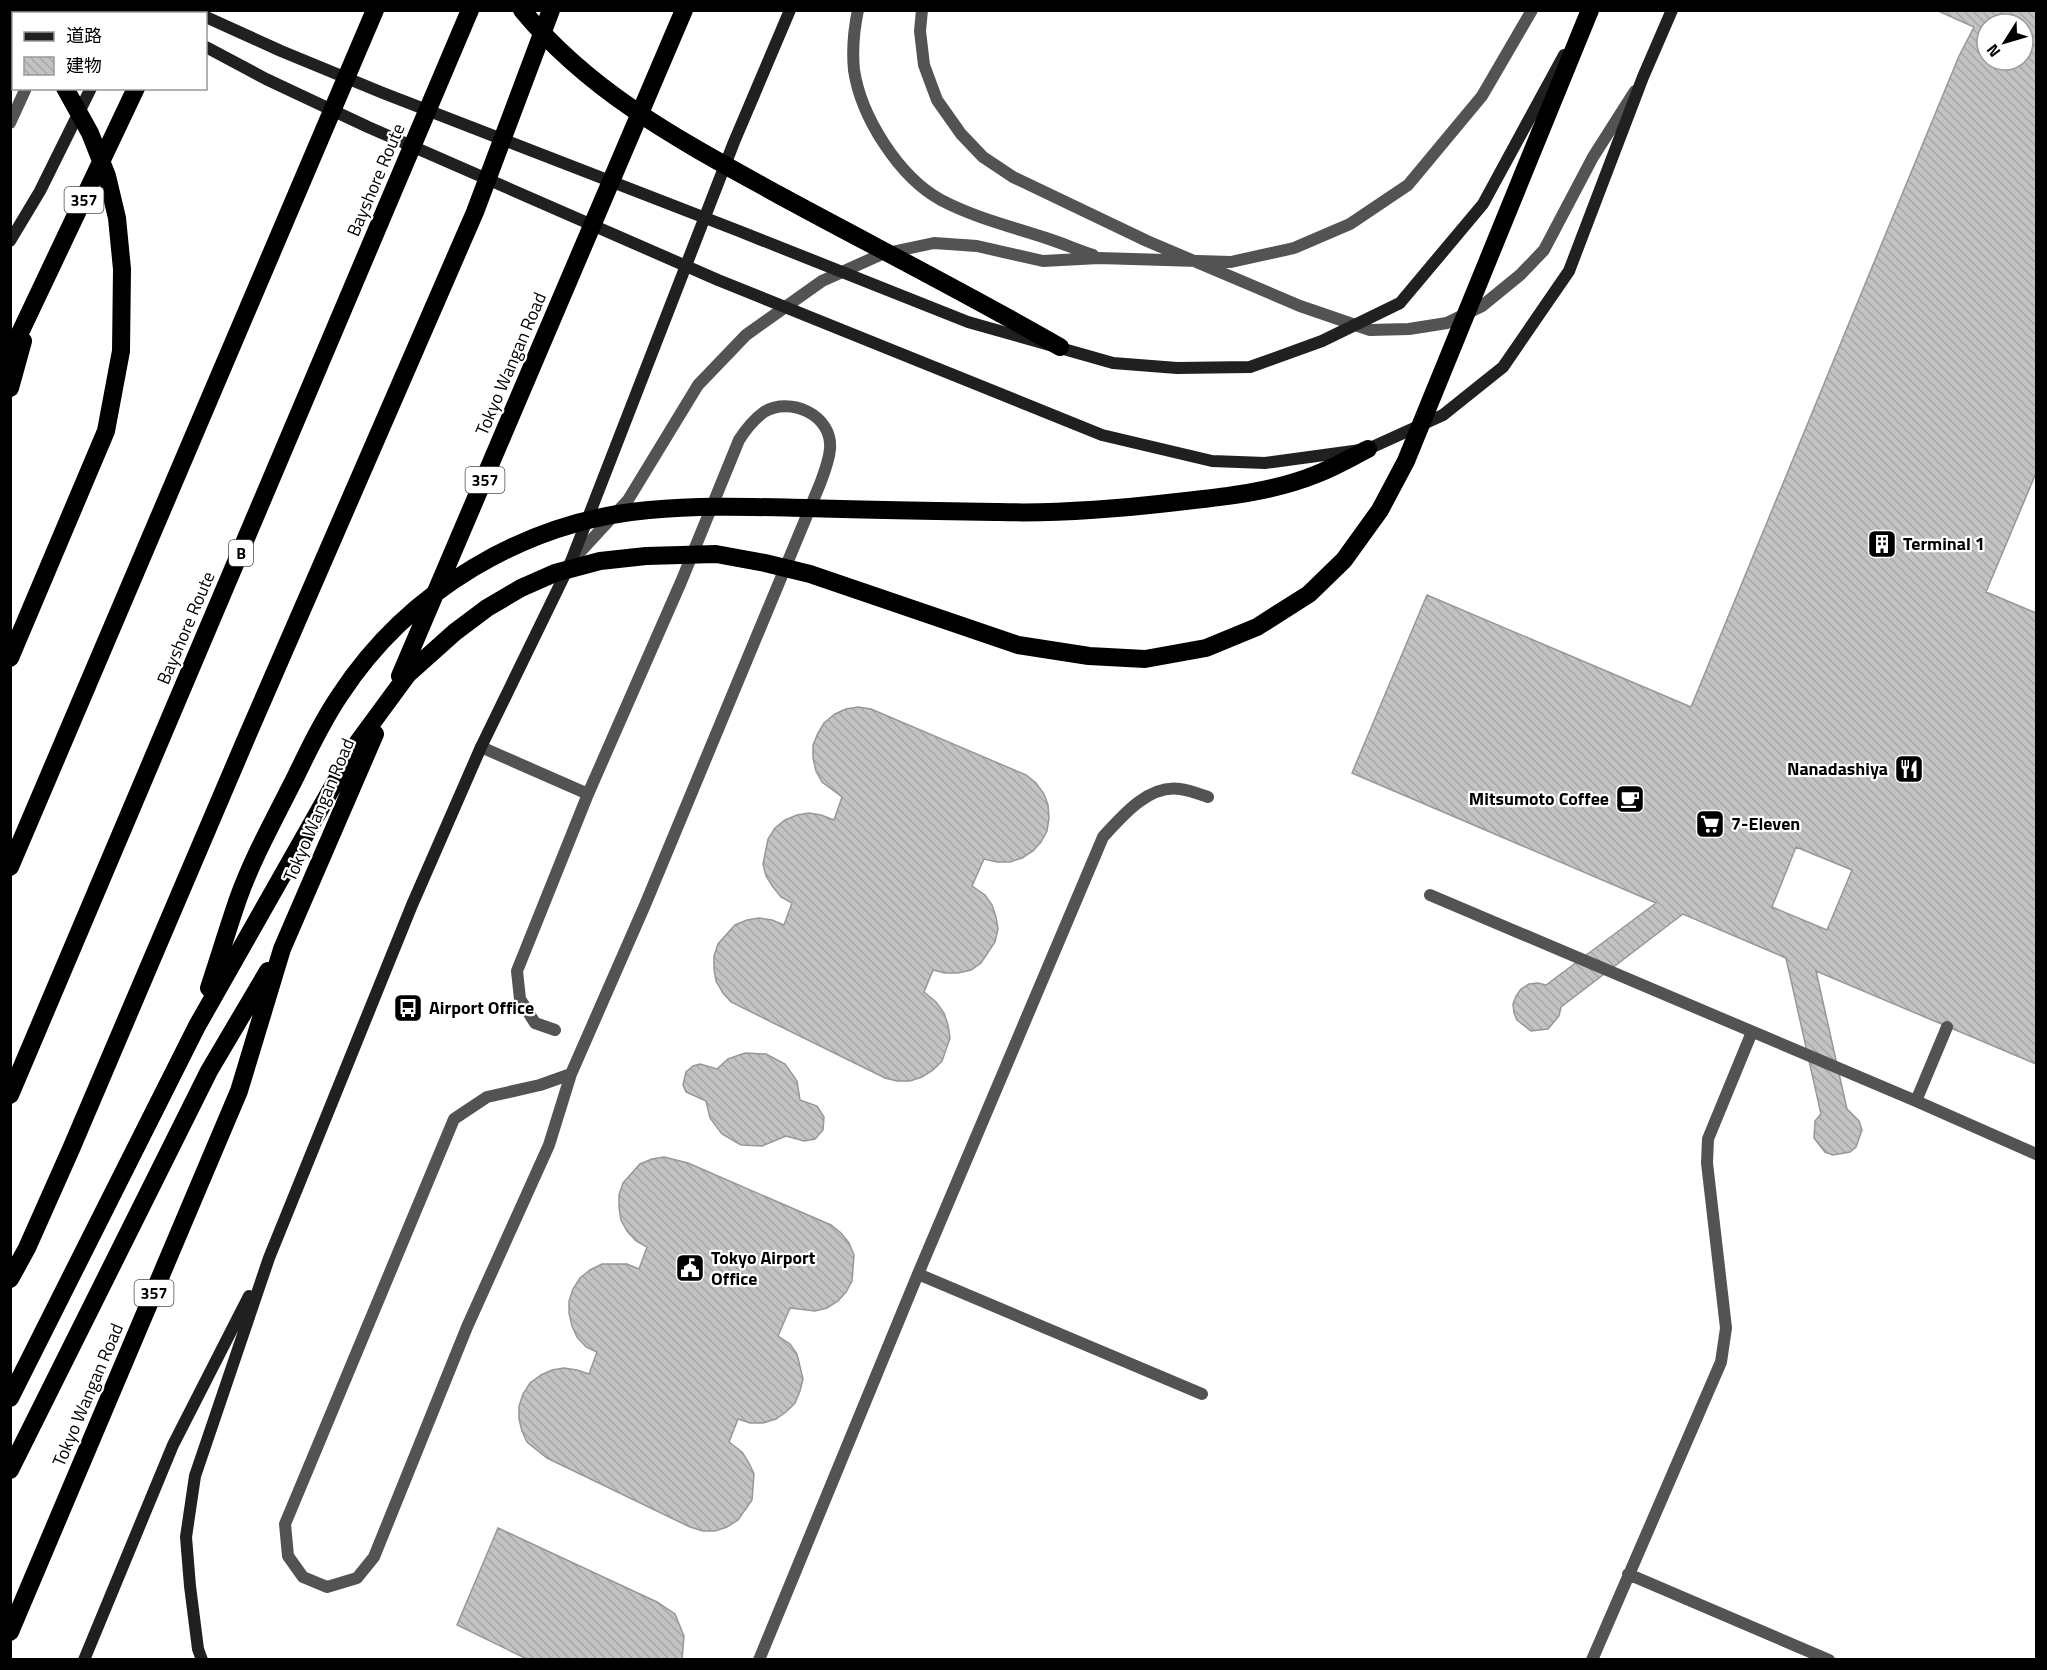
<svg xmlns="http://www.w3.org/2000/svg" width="2047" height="1670" viewBox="0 0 2047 1670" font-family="'Titillium Web','Noto Sans JP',sans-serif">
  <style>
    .building { fill: url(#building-back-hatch); stroke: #979797; stroke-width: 1.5; fill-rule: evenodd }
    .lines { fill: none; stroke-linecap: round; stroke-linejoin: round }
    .lane { stroke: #535353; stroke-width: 12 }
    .street { stroke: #535353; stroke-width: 12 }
    .secondary { stroke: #202020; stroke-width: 12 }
    .highway { stroke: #000; stroke-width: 18 }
    .labels { text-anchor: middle; stroke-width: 4.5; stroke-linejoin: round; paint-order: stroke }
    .shield { fill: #fff; stroke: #4c4c4c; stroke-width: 1.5 }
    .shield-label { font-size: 16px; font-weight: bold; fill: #000 }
    .street-label { font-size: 18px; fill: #000; stroke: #fff }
    .poi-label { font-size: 18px; font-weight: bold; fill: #000; stroke: #fff; text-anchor: start }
  </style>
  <defs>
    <pattern id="building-back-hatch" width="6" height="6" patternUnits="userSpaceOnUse" patternTransform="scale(1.5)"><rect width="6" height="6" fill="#c3c3c3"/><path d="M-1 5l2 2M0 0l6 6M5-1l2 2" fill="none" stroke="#a6a6a6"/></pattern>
  </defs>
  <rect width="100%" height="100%" fill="#fff"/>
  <!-- building -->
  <path class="building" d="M 1936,10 L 2036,10 L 2036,473 L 1986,592 L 2036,613 L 2036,1064 L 1816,971 L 1847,1109 L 1859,1121 L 1862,1130 L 1856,1147 L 1850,1152 L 1833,1155 L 1825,1152 L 1814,1138 L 1815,1121 L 1821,1114 L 1786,958 L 1683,914 L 1561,1007 L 1559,1016 L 1548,1029 L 1531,1031 L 1517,1020 L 1514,1013 L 1513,1004 L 1516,996 L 1521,989 L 1529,984 L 1538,983 L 1546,985 L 1656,903 L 1352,773 L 1427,595 L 1691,707 L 1959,56 L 1974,27 ZM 1987,24 L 2023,24 L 2023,60 L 1987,60 Z
    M 858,707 L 871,709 L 1026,775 L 1036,783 L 1044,794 L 1048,805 L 1049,818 L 1047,831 L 1041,842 L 1033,851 L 1022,858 L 1010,862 L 997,862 L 984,859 L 972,886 L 985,895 L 992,905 L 996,917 L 998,929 L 995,942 L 981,963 L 971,970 L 958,973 L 945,973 L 933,970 L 924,992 L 936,1002 L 944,1013 L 948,1025 L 950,1038 L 942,1061 L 933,1070 L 922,1077 L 910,1081 L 897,1081 L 885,1078 L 731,1002 L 723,993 L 716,981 L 714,969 L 714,956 L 718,944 L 735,925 L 747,920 L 759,918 L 772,920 L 784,925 L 792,903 L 781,897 L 773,887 L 766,876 L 763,864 L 768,839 L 775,828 L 785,820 L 797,815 L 809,813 L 821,815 L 834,820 L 842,797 L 822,782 L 816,771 L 813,758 L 813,745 L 818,733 L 824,723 L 835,714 L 846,709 Z
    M 1796,847 L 1852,870 L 1827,930 L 1772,907 Z
    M 745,1053 L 766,1054 L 785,1064 L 797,1081 L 800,1100 L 817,1106 L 824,1117 L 823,1130 L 815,1139 L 804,1141 L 786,1136 L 762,1146 L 741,1145 L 722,1134 L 710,1118 L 706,1101 L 686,1092 L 683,1085 L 686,1072 L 693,1066 L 700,1064 L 717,1069 L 728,1059 Z
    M 664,1157 L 688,1163 L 831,1225 L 841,1233 L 849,1243 L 854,1255 L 852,1281 L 846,1292 L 838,1301 L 827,1308 L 815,1311 L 790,1308 L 778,1336 L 790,1344 L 797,1354 L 803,1379 L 800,1391 L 795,1403 L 786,1412 L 776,1419 L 763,1423 L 750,1423 L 738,1419 L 729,1442 L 742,1452 L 749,1463 L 754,1474 L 752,1500 L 738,1520 L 727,1527 L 715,1531 L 703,1531 L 690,1527 L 547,1458 L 527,1442 L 522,1431 L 519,1419 L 519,1406 L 523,1394 L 530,1383 L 541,1375 L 552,1370 L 564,1368 L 577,1370 L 589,1374 L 597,1352 L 586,1347 L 577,1337 L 572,1326 L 569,1313 L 569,1301 L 573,1289 L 580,1278 L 590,1270 L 602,1264 L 627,1264 L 639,1269 L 647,1247 L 636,1241 L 627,1231 L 621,1220 L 619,1208 L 619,1195 L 623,1183 L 640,1164 L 652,1159 Z
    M 498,1528 L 657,1602 L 675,1614 L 684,1636 L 682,1660 L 529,1660 L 457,1625 Z"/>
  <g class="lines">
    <!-- lane -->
    <path class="lane" d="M 481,747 L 588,794 L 681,582 L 739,440 C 746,429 753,420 764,412 C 790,396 833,415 830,449 C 829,461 824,473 820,484 L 645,905 L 571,1074 L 549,1145 L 467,1327 L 374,1557 L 357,1578 L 327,1587 L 303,1577 L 288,1556 L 285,1524 L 454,1119 L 487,1097 L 540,1085 L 571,1074
      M 1430,895 L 1916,1101 L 2036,1154
      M 555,1030 L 535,1023 L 520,999 L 517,971 L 588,794
      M 1916,1101 L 1947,1027
      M 918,1274 L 1202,1394
      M 1628,1574 L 1829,1660
      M 759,1660 L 918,1274 L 1103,837 C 1122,816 1149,784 1180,789 C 1189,790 1199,794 1208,797
      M 1592,1660 L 1721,1362 L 1726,1328 L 1707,1163 L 1708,1139 L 1752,1032"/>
    <!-- street -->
    <path class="street" d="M 858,10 C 854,29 852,50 854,70 C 861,117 899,177 941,200 C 975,218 1013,227 1049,239 C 1064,244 1078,250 1093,255
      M 922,10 L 920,31 L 924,65 L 937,100 L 961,134 L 983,157 L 1013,177 L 1147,241 L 1300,306 L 1370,330 L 1409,329 L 1447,323 L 1482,306 L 1520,275 L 1544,250 L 1593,157 L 1635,91
      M 58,14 L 60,10
      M 10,123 L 26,88
      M 570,563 L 628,500 L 698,385 L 746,335 L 822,281 L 882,254 L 934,243 L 977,246 L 1043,261 L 1099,258 L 1231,262 L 1294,248 L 1350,224 L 1408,185 L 1482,96 L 1532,10"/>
    <!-- secondary -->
    <path class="secondary" d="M 135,10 L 141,14
      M 191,10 L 198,14
      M 125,14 L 127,10
      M 206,17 L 281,51 L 383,93 L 739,231 L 968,322 L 1113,363 L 1177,368 L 1250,367 L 1322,341 L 1400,303 L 1483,204 L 1564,55
      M 206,47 L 266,79 L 368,127 L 718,280 L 1102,435 L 1212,461 L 1265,463 L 1368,449 L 1443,415 L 1503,367 L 1569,271 L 1643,77 L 1672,10
      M 10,241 L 40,191 L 91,88
      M 84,1660 L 173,1445 L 249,1296
      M 202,1660 L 198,1649 L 190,1586 L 186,1537 L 195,1476 L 269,1258 L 412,905 L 481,747 L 570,564 L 734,142 L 790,10"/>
    <!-- highway -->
    <path class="highway" d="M 522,10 C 592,95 685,143 779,195 C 873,246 968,294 1060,347
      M 171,14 L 172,10
      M 10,22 L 14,25
      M 10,354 L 136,88
      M 10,388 L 23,341
      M 10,658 L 106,431 L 121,351 L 122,269 L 117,218 L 107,176 L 90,133 L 65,88
      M 400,676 L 684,10
      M 10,867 L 375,10
      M 209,988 C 219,958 228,928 238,899 C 253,857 276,816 296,776 C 309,749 323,720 340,695 C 408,591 525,521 649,510 C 701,505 754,507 806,508 C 870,510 935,511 999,512 C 1059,514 1117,509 1177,502 C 1224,497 1273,492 1317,474 C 1335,467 1352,457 1368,449
      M 10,1095 L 470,10
      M 10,1279 L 27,1248 L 71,1149 L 245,741 L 475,212 L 551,10
      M 10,1398 L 197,1026 L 358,742 L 408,674 L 455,632 L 487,608 L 521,588 L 555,573 L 600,561 L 646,556 L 716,554 L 765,563 L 810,574 L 1018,645 L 1089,656 L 1145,659 L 1206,648 L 1257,627 L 1309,594 L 1344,560 L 1380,510 L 1406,461 L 1590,10
      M 10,1470 L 209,1071 L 268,971
      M 10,1632 L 239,1091 L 282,949 L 375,734"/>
  </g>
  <!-- icons -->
  <defs>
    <g id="building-square" transform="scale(1.5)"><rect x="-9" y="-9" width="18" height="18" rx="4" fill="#000" stroke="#fff"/><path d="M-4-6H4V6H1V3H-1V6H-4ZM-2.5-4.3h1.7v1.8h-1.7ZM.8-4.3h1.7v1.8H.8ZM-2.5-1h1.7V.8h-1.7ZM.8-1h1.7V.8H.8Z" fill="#fff"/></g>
    <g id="restaurant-square" transform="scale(1.5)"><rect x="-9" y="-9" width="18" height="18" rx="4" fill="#000" stroke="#fff"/><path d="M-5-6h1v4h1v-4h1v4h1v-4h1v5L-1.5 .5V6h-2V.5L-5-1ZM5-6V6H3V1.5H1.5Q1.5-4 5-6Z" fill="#fff"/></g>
    <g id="cafe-square" transform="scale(1.5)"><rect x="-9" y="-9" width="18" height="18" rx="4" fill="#000" stroke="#fff"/><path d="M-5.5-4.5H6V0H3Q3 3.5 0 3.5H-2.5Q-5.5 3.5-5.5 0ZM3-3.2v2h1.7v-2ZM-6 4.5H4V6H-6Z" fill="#fff"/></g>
    <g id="supermarket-square" transform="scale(1.5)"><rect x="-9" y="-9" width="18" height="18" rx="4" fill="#000" stroke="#fff"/><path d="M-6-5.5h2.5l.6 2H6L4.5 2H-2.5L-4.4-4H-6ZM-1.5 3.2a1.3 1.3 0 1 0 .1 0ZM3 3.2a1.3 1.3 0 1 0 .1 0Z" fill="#fff"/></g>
    <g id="bus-square" transform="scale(1.5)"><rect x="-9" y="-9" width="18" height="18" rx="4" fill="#000" stroke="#fff"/><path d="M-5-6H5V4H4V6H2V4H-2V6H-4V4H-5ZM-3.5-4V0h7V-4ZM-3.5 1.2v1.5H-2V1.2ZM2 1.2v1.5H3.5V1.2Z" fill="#fff"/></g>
    <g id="civic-square" transform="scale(1.5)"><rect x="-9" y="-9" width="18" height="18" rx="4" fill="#000" stroke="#fff"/><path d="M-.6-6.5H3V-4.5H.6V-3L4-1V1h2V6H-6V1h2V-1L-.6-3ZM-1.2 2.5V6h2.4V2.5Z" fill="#fff"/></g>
  </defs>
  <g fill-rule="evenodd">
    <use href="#building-square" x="1882" y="544"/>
    <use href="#restaurant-square" x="1909" y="769"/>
    <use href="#cafe-square" x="1630" y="799"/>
    <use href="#supermarket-square" x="1710" y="824"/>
    <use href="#bus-square" x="408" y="1008"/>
    <use href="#civic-square" x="690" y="1268"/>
  </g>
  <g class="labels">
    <!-- shield labels -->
    <g class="shield">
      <rect x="64.5" y="187" width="39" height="26" rx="4.5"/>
      <rect x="465.5" y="467" width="39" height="26" rx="4.5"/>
      <rect x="229" y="540" width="24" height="26" rx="4.5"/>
      <rect x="134.5" y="1280" width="39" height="26" rx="4.5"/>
    </g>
    <g class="shield-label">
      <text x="84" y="206">357</text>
      <text x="485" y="486">357</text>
      <text x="241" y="559">B</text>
      <text x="154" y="1299">357</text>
    </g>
    <!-- street labels -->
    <g class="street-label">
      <text transform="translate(376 180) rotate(-67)" y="6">Bayshore Route</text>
      <text transform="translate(511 364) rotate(-67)" y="6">Tokyo Wangan Road</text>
      <text transform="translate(186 628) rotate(-67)" y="6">Bayshore Route</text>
      <text transform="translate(319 810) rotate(-67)" y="6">Tokyo Wangan Road</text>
      <text transform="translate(88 1395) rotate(-67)" y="6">Tokyo Wangan Road</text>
    </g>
    <!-- poi labels -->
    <g class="poi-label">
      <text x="1903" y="550">Terminal 1</text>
      <text x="1888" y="775" text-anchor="end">Nanadashiya</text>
      <text x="1609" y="805" text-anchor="end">Mitsumoto Coffee</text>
      <text x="1731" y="830">7-Eleven</text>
      <text x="429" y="1014">Airport Office</text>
      <text x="711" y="1264">Tokyo Airport<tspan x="711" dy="21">Office</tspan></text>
    </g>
  </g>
  <!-- border -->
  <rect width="2047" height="1670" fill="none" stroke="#000000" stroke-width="24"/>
  <!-- legend -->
  <rect x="12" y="12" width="195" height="78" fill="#ffffff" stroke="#999999" stroke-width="1.5"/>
  <rect x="24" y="32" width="30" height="9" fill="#202020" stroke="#999999" stroke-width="1.5"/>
  <text x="66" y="42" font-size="18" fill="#000000">道路</text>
  <rect x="24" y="57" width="30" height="18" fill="url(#building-back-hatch)" stroke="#999999" stroke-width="1.5"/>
  <text x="66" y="72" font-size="18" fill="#000000">建物</text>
  <!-- north arrow -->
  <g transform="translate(2005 42) rotate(233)"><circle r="28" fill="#ffffff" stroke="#999999" stroke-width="1.5"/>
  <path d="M0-4.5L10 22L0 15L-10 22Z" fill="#000000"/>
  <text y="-9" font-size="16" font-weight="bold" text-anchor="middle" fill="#000000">N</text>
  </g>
</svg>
